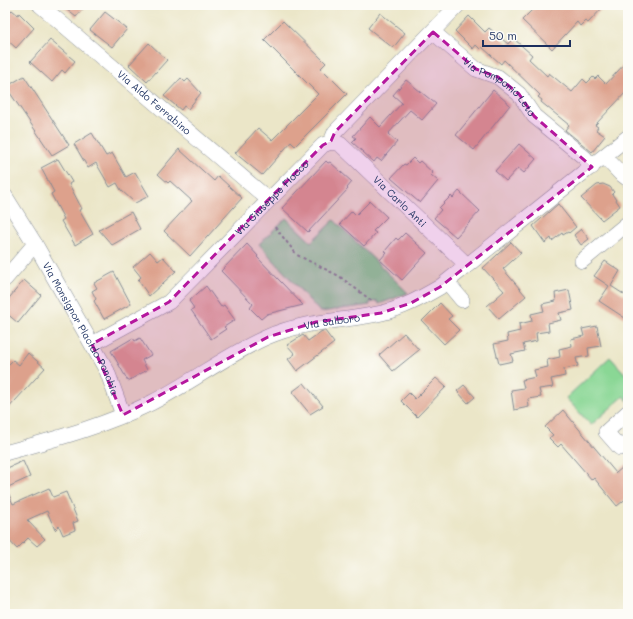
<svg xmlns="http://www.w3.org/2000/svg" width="633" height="619" viewBox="0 0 633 619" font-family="Mali,sans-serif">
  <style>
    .green { fill: #8ad795; stroke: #52837a }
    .building { fill: #dda18c }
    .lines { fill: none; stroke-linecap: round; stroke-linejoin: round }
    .minor-casing { stroke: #838a93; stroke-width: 16 }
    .path { stroke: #838a93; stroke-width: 2; stroke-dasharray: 3 3; stroke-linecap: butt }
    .minor { stroke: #fff; stroke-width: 15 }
    .marked { fill: #b5179e; fill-opacity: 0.2; stroke: #b5179e; stroke-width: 3; stroke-dasharray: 8 5; stroke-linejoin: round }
    .labels { text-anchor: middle; stroke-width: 4; stroke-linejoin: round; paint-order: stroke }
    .street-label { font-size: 10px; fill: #1b2f5e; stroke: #fdfcf7 }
  </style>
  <rect width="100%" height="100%" fill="#fdfcf7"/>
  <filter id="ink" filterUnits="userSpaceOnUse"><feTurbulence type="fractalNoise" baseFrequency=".025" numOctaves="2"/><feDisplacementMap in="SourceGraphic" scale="8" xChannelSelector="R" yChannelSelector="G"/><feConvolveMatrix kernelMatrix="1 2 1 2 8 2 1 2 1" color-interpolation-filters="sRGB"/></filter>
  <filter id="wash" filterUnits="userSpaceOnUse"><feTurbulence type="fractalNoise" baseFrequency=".012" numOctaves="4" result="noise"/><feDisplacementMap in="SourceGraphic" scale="16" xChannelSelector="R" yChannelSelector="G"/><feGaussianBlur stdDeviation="0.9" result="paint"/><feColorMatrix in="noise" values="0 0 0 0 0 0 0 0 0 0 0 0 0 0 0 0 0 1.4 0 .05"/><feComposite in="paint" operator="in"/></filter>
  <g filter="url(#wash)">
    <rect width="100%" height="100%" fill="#ebe6c8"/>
    <!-- green -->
    <path class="green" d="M 286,218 L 311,242 L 334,220 L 408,293 L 379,304 L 378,301 L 369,303 L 370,305 L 320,312 L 259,244 Z
      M 610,357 L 628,377 L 628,401 L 624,396 L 591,425 L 566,398 Z"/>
    <g id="blocks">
      <!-- building -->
      <path class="building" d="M 61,5 L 86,5 L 76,17 Z
        M 537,5 L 605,5 L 588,23 L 585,21 L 580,26 L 577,22 L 552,49 L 522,20 Z
        M 12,10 L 18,15 L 19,13 L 34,28 L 16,48 L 5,38 L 5,17 Z
        M 105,12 L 127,29 L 112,47 L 90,30 Z
        M 380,13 L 405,33 L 393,48 L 368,28 Z
        M 469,16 L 485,32 L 489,28 L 508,44 L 513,38 L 532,55 L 529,59 L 547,76 L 549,73 L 572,92 L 583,79 L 587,83 L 593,77 L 595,79 L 598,76 L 606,84 L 628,60 L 628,90 L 595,125 L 598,127 L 596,130 L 605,136 L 592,152 L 565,130 L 569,125 L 541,102 L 542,100 L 538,97 L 540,95 L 504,60 L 501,64 L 482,47 L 480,49 L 476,45 L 473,49 L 455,31 Z
        M 283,21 L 326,63 L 321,68 L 347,94 L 295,146 L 291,142 L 262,175 L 235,153 L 258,128 L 272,140 L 318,94 L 264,40 Z
        M 50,40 L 75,61 L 65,73 L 62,70 L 52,82 L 30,62 Z
        M 149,43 L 167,60 L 147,82 L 129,65 Z
        M 24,76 L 69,145 L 52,155 L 6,87 Z
        M 181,78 L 185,82 L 188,79 L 201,93 L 188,109 L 184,106 L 181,110 L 164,96 Z
        M 406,80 L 436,104 L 422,120 L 410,110 L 388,134 L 397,142 L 381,161 L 377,158 L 374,162 L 352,142 L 356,138 L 353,136 L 370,117 L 380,127 L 402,103 L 393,95 Z
        M 493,90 L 510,105 L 474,150 L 456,135 Z
        M 92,133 L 106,156 L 112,153 L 126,177 L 135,172 L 149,196 L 135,203 L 121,190 L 117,183 L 110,187 L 96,163 L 88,168 L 74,144 Z
        M 519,144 L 536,159 L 524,173 L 518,168 L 506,181 L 495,171 Z
        M 179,149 L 214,181 L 218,176 L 242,198 L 190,256 L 164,231 L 192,201 L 170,181 L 168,183 L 158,174 Z
        M 413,158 L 418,163 L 420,161 L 433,173 L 431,175 L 438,181 L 420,203 L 391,178 L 404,164 L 406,165 Z
        M 58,159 L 72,182 L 69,184 L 82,209 L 79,210 L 93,234 L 75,245 L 61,221 L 64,219 L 51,194 L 54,192 L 41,168 Z
        M 326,161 L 328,163 L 330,162 L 352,182 L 347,188 L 348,189 L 308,232 L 282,208 Z
        M 603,184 L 610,187 L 614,192 L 612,194 L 620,206 L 602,220 L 581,198 L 597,185 Z
        M 459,191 L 480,211 L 456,237 L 434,218 L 441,210 L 439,208 L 451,196 L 453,198 Z
        M 370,201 L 387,217 L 373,231 L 376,233 L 364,246 L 340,224 L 352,211 L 356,215 Z
        M 558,204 L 576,227 L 569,233 L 568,232 L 563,235 L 562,233 L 552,241 L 551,238 L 545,243 L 533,226 Z
        M 131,212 L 140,229 L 112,245 L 99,230 Z
        M 581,229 L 589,239 L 581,245 L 574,235 Z
        M 405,233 L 427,253 L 402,280 L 380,260 L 387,252 L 385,251 L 396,238 L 398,240 Z
        M 511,242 L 521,253 L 503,269 L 526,296 L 499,319 L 487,306 L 504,291 L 483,268 Z
        M 247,244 L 258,256 L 257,257 L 303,305 L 267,314 L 261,319 L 250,308 L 253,304 L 221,271 Z
        M 150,252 L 158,261 L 163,257 L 176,271 L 149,296 L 138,280 L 141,277 L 133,267 Z
        M 605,261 L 620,271 L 611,286 L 628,297 L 628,320 L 599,301 L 609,286 L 594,276 Z
        M 114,272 L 131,304 L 104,319 L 94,301 L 96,299 L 92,291 L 97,288 L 94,283 Z
        M 24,280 L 41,295 L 18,323 L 5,312 L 5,303 Z
        M 206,286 L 221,307 L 224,305 L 235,320 L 224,327 L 226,329 L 211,339 L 191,310 L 194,308 L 189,301 Z
        M 569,290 L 573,310 L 559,313 L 561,320 L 548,323 L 549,331 L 536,333 L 537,341 L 523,344 L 525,351 L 511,354 L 513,361 L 499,364 L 494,344 L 508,341 L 507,334 L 520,331 L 519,324 L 532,321 L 531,314 L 544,311 L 542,304 L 556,301 L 555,293 Z
        M 440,303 L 452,316 L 448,319 L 459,330 L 444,344 L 422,321 Z
        M 597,326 L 601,346 L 588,348 L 589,356 L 576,358 L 578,366 L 564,369 L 565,376 L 551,379 L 553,387 L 539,389 L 541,397 L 528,399 L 529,407 L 514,410 L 511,390 L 524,388 L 522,380 L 536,377 L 534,370 L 548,367 L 547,360 L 560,357 L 559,349 L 572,346 L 571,339 L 584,336 L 582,329 Z
        M 322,331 L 325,331 L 334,343 L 297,371 L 288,359 L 295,354 L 287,345 L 303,335 L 308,341 Z
        M 404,333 L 419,350 L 393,371 L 379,355 Z
        M 133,338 L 135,341 L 140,338 L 151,355 L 142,360 L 147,370 L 128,381 L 111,351 Z
        M 28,353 L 45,368 L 5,412 L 5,368 L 13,360 L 19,365 Z
        M 436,378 L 446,387 L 417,417 L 401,401 L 409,393 L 415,399 Z
        M 304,383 L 323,406 L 310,414 L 292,392 Z
        M 464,385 L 475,397 L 468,403 L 457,391 Z
        M 563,410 L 616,473 L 628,463 L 628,497 L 617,506 L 594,478 L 592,480 L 561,444 L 558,447 L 549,438 L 553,435 L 545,427 Z
        M 23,461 L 30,477 L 6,488 L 13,504 L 49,488 L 53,497 L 66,492 L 78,521 L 73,523 L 75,530 L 63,535 L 59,526 L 55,530 L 47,511 L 27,520 L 45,539 L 37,546 L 28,538 L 17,549 L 5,536 L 5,469 Z"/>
    </g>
  </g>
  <g filter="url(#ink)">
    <use href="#blocks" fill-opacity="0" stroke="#838a93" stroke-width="1"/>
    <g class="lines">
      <!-- minor casing -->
      <g class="minor-casing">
        <g id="minor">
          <path id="s1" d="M 40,5 L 268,199"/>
          <path id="s2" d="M 433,32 L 476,69 L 498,77 L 519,94 L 534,116 L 585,158 L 592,167"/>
          <path d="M 331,142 L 335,132 L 458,5"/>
          <path id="s3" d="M 331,142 L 340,144 L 467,265"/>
          <path d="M 605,157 L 620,173 L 628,179"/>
          <path id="s4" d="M 5,196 L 35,244 L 107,371 L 123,415"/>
          <path d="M 582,261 L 628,223"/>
          <path d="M 5,279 L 35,244"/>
          <path d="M 447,282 L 462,300"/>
          <path id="s5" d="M 92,344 L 169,302 L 323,145 L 331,142"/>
          <path d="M 628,412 L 606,432 L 620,448 L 628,442"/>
          <path id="s6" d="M 5,453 C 55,439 104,426 151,403 C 191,383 226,355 267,337 C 305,320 343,322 382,313 C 403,308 421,298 440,287 L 628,137"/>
        </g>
      </g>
      <!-- path -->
      <path class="path" d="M 275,227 L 297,255 L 339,276 L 372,301"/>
      <!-- minor -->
      <use href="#minor" class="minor"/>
    </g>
  </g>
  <!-- marked area -->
  <path class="marked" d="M 433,32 L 476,69 L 498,77 L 519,94 L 534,116 L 592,167 L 440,287 L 411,303 L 381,313 L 316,322 L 268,337 L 123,415 L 92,344 L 169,302 L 266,202 L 323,145 L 331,141 L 335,132 Z"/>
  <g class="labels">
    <!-- street labels -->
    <g class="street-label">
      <text dy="4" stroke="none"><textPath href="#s2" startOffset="87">Via Pomponio Leto</textPath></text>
      <text dy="4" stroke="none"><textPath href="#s1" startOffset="150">Via Aldo Ferrabino</textPath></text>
      <text dy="4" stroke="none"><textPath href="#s5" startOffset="234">Via Giuseppe Fiocco</textPath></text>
      <text dy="4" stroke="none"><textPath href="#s3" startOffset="92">Via Carlo Anti</textPath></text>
      <text dy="4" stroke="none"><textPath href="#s6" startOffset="355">Via Salboro</textPath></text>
      <text dy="4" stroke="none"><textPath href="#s4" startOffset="153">Via Monsignor Placido Ponchia</textPath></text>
    </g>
  </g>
  <!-- margin -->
  <rect width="633" height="619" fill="none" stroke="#fdfcf7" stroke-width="20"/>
  <!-- scale -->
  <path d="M483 40v6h87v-6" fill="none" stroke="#1b2f5e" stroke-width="2"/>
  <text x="489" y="40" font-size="12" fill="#1b2f5e" stroke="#fdfcf7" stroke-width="3" paint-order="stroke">50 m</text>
</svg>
